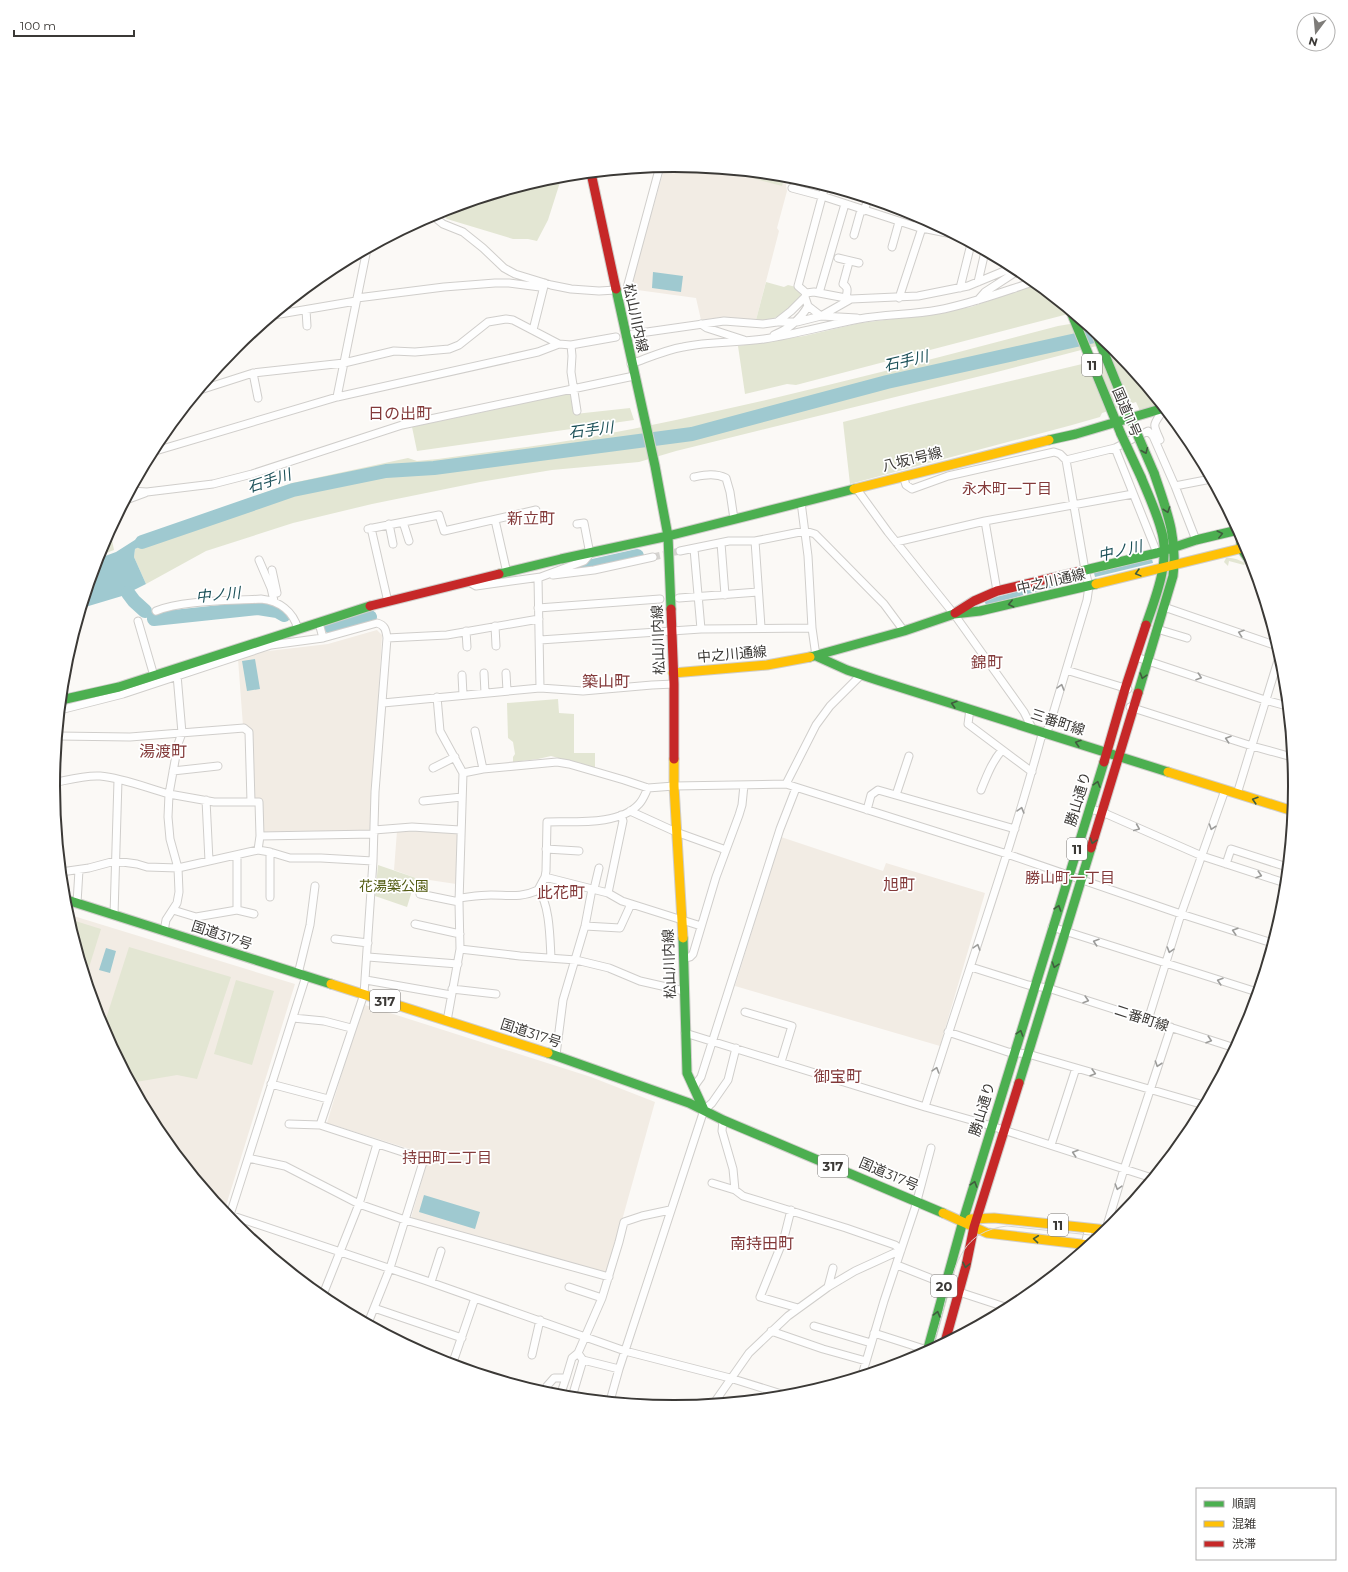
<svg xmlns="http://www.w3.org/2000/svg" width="1348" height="1572" viewBox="0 0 1348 1572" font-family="Montserrat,'Noto Sans JP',sans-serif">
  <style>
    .built { fill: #f2ece4 }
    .green { fill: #e3e6d3 }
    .water { fill: #9fc9d0 }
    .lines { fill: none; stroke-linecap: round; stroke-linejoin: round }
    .river { stroke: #9fc9d0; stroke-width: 14 }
    .street-tunnel { stroke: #d5d3d0; stroke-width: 7; stroke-dasharray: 7 3.5; stroke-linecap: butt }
    .street-casing { stroke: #d0cecb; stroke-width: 9 }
    .fast-casing { stroke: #d0cecb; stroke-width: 11 }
    .slow-casing { stroke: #d0cecb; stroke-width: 11 }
    .jam-casing { stroke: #d0cecb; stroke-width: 11 }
    .street { stroke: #fefefe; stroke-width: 7 }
    .fast { stroke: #4caf50; stroke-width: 9 }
    .slow { stroke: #ffc107; stroke-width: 9 }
    .jam { stroke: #c62828; stroke-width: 9 }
    .tram { stroke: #d8d7d6; stroke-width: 1 }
    .fast-bridge-casing { stroke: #d0cecb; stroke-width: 11; stroke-linecap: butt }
    .fast-bridge { stroke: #4caf50; stroke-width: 9 }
    .oneway { stroke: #405c3e }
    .oneway2 { stroke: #9c9c9a }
    .labels { text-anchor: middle; stroke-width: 3.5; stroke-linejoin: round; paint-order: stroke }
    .shield { fill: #fff; stroke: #767472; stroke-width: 1 }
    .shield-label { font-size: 13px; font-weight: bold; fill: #3b3936 }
    .street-label { font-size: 14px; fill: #3b3936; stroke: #fff }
    .park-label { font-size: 14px; fill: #525b12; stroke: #fff }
    .water-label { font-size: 15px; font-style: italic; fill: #1b5058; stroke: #fff }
    .neighbourhood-label { font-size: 15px; fill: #833a3a; stroke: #fff }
    .quarter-label { font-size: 16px; fill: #833a3a; stroke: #fff }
    .rim { fill: none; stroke: #3b3936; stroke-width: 2 }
  </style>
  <rect width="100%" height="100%" fill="#fbf9f6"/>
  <!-- built -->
  <path class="built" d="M 674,165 L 788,176 L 786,185 L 787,191 L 777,228 L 779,231 L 756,320 L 746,320 L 723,317 L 701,320 L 696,298 L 630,289 L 665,166 Z
    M 377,630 L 382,635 L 371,828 L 367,832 L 262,833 L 263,800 L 253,799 L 251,732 L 243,726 L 238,659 L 260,652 L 328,644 Z
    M 415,830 L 456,833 L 457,835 L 456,884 L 416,878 L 394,870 L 397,831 Z
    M 781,837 L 883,871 L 886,863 L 985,893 L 940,1046 L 735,986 Z
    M 67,914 L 295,984 L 224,1212 L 158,1131 L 100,1023 Z
    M 365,1005 L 591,1077 L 655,1102 L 607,1274 L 411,1218 L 429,1155 L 327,1123 L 358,1019 Z"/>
  <!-- green -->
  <path class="green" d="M 738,171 L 785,176 L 782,186 L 737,174 Z
    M 562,176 L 548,220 L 537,241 L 528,239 L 513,239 L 447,219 L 438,212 L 553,177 Z
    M 766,282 L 784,287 L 788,285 L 796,287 L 801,295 L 800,299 C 788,309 774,324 756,320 Z
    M 1036,284 L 1072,313 L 796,385 L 787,384 L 745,394 L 738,346 L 804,336 L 860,323 L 917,316 L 971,307 Z
    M 1082,322 L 1108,343 L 993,373 L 676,451 L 639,462 L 552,470 L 480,482 L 372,504 L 293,523 L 206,551 L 146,584 L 134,557 L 135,549 L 159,537 L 138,538 L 292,483 L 408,458 L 417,461 L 438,459 C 489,452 540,446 590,437 C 747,408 903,367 1058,326 Z
    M 1120,355 L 1160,404 L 1140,411 L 1136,402 L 1102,413 L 1100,417 L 1072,425 L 850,484 L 843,422 L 910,405 Z
    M 572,393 L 575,414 L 630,408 L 634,420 L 417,451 L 412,427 Z
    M 110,530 L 114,550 L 98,556 L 100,548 Z
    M 1226,558 C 1232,557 1239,560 1245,563 L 1244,565 L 1229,561 L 1228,566 L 1224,562 Z
    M 558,699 L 559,713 L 574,714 L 574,753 L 595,753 L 595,768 L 551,756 L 538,759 L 513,762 L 513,757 L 515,754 L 513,742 L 508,738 L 507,703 Z
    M 378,865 L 416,878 L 407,907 L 375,896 Z
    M 69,919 L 101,929 L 86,977 Z
    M 129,947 L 231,977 L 197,1079 L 177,1075 L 136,1082 L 131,1081 L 103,1028 Z
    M 236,980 L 274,991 L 252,1065 L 214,1054 Z"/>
  <!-- water -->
  <path class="water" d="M 653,272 L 683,276 L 681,292 L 652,288 Z
    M 160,537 L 135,549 L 134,557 L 146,584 L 122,596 L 82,608 L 97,559 L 116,552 L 138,538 Z
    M 1152,559 L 1153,563 L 1095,577 L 1094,573 Z
    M 1076,577 L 1077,581 L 986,605 L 984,600 Z
    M 255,659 L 260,689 L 247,691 L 242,661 Z
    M 106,948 L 116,951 L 110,973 L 99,970 Z
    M 424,1195 L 480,1212 L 475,1229 L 419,1212 Z"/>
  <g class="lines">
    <!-- river -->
    <path class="river" d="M 142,542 L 293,490 L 386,471 L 434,468 L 692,434 L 887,382 L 1099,335
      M 579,569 L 637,556
      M 128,593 L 134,601 L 145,611
      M 154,619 L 258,608 L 277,611 L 284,615
      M 331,627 L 370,617"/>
    <!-- street-tunnel -->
    <path class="street-tunnel" d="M 653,557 L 680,551"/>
    <!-- street casing -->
    <g class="street-casing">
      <path id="street" d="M 825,186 L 798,286 L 806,293 L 814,292 L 851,299
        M 792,188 L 822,196 L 917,227 L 952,234
        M 864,211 L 868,199
        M 432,215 L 443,224 L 463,232 L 483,248 L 504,268 L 515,274 L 551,285 L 571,289 L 599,291 L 616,290
        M 917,227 L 919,216
        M 854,235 L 861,210
        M 892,247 L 899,222
        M 838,258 L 859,263
        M 978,282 L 984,256
        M 960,288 L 971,244
        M 819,293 L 845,204
        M 618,297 L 623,296 L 627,288 L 660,166
        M 357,298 L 444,287 L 495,283 L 509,283 L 540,287 L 544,286 L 545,283
        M 846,298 C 847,291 849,288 843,284 L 849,262
        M 899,298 L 922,228
        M 978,300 L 985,292 L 1019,270
        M 808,306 L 821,316 L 857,318
        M 306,310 L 307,326
        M 274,315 L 356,301
        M 777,322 L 791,311 L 805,297
        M 701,324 L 707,328 L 744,340
        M 533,330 L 544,286
        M 633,334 L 724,321 L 763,324 L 777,322 L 797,322 L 821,316 L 851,299 L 918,296 L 968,286 L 1014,267
        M 774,335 C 789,329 800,320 808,306 L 805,297 L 806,293
        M 571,345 L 572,356 L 571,372 L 577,411
        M 631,364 C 648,358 665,350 683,347 C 710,341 737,343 764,339 C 797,334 827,325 859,319 C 885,314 912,315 938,310 C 971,304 1002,292 1033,282
        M 253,373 L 258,398
        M 200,390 L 253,373 L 344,363 L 394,351 L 415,352 L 449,349 L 459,345 L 488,322 L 506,319 L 513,320 L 559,344
        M 337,397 L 367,249
        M 1160,440 C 1152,422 1153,426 1164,409
        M 152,452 L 337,397 L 538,352 L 559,344 L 571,345 L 616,337
        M 903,476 L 906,485 L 912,489 L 948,476 L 1054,452 L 1060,454 L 1066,460
        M 694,477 C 705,475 715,473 726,478 L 730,492 L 734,519
        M 1175,486 L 1211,479
        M 856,488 L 888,532 L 954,614 L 1024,712 L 1032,728
        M 131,491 L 147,492 L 213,484 L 252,474 L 402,425 L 634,376
        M 126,500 L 145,493
        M 801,502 L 808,556 L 812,628 L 816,656
        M 495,520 L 507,573
        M 985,521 L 997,591
        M 403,522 L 409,541
        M 389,524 L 393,544
        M 371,528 L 388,602
        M 368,529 L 439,515 L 444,531 L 536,510
        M 755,541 L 761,627
        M 896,542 L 985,521 L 1133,494
        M 721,543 L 725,595
        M 694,549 L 701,629
        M 680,551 L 729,541 L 755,541 L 805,531 L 815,534 L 884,604 L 904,631
        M 1157,553 L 1115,448 L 1148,431 L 1153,436 L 1175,486 L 1196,540
        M 259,560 L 271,588 L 274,601
        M 272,570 L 277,593
        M 553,575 L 594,570 L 653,557
        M 469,582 L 476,586 L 541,577
        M 679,598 L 758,592
        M 1164,607 L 1277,646
        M 538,608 L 660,599
        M 156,611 C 182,600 232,601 261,599 C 279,601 293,611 298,629
        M 138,621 L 154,676
        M 319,623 L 323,638 L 377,623 C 385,625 386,630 387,638 L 375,792 L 373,861 L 364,994 L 320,1125
        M 495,626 L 496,646
        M 1157,629 L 1187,638
        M 466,631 L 467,647
        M 387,638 L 447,635 L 539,619
        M 540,640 L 701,629 L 812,628
        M 1136,657 L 1265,700 L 1287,706
        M 1066,670 L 1128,689
        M 484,673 L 485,693
        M 506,673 L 507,691
        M 177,675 L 182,733 L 178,744 L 169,794 L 214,802 L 259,802 L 260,836 L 374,834
        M 462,675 L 463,695
        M 540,688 L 538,578 L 584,561 L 590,554 L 584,523 L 577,524
        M 437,697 L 440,731 L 463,773
        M 383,703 L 540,688 L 583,691 L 652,685 L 674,684
        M 1130,707 L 1252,746 L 1292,757
        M 970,709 L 968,724 L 1032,772
        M 60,710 L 123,694 L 271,645 L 323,638
        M 475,731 L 483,769
        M 58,736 L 130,737 L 244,728 L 249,732 L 251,802
        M 433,768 L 455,757
        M 173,771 L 218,766
        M 53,783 C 68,780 84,775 100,776 C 123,778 147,788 169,794 L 168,817 L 170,839 L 178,868 L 179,892 L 177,903 L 166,920 L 164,931
        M 786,784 L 816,725 L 830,706 L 861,675
        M 981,790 C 987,775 992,762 1002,750
        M 1237,794 L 1280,654
        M 896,795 L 909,756
        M 206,800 L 209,861
        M 423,801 L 462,797
        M 1090,809 L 1102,812 L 1202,856 L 1285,883
        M 867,810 L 871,795 L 878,790 L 1015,829
        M 630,811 L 676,832 L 726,850
        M 374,830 L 412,827 L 460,830
        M 546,849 L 579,851
        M 258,850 L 270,852 L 290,858 L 321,858 L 373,861
        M 270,852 L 270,897
        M 237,855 L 237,910
        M 1226,864 L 1231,849 L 1287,867
        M 61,872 L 89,868 L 115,861 L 137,864 L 147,867 L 178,868 L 258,850 L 260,836
        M 545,877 L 608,893 L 622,901 L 701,926
        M 594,889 L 599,868
        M 538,890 C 550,903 550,941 551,958
        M 608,893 L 623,821 L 621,815
        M 420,894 L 459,902
        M 459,898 C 469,897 480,895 491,895 C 508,895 522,898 538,890 L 545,877 L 546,871 L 547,822 C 573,821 619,826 639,804 C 643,800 645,794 648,788
        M 77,903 L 79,870
        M 173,910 L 196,917 L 237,910 L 254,914
        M 114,915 L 118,780
        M 415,924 L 460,934
        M 585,926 L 620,928 L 631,904
        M 1052,927 L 1257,992
        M 335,939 L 368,943
        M 460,949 L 520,956 L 576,960 L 609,968 L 640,981 L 684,991
        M 368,957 L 458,964
        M 683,959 L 690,957 L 693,954 L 716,877 L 739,815 L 742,805 L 744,785
        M 971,967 L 1028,985 L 1048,988 L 1235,1048
        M 298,974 L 310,925 L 315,886
        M 366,980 L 451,995
        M 452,989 L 496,994
        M 745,1012 L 792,1026 L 781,1062
        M 293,1018 L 324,1021 L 351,1028
        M 1148,1020 L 1181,914 L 1225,790
        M 447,1021 L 460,949 L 459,902 L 463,773 L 483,769 L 557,762 L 569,764 L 624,780 L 648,788 L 674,786 L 786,784 L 1007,854 L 1181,914 L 1272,943
        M 948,1032 L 1008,1052 L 1028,1054 L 1204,1105
        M 685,1033 L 925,1107 L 985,1124 L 1152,1178
        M 556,1055 L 563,1000 L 585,926 L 592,889
        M 271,1084 L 328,1099
        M 693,1088 L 701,1077 L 780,829 L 796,788
        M 925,1107 C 963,984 1007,863 1041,738 L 1049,727 L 1087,600 L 1089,586 L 1085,570 L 1066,460 L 1115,448
        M 723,1120 L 722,1131 L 733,1169 L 735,1190 L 743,1196 L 846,1228 L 895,1245 L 901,1250
        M 289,1124 L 320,1125 L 424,1159 L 390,1268 L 368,1323
        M 1051,1145 L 1076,1068
        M 248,1158 L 285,1166 L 359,1204 L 405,1220 L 609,1277
        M 712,1183 L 735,1190
        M 791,1210 L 784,1238 L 760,1297 L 798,1308
        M 230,1215 L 424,1280 L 625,1351 L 730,1378 L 788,1396
        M 229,1218 L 306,976
        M 1105,1232 L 1124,1169 L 1171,1027
        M 1084,1248 L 1089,1228
        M 897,1265 L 945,1284
        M 431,1282 L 441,1251
        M 569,1287 L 602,1298
        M 828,1287 L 833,1268
        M 959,1292 L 1008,1308
        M 322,1297 L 359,1204 L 377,1144
        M 374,1308 L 462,1338
        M 814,1326 L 871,1343
        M 771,1331 L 823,1349 L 866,1361
        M 874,1333 L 927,1350
        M 408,1345 L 410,1345
        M 532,1355 L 540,1320
        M 583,1360 L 619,1369 L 704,1110 L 712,1103 L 728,1080 L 736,1048
        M 452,1365 L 475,1298
        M 862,1375 L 884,1301 L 915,1208 L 931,1148
        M 544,1392 L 547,1386 L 554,1378 L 566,1378 L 572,1358 L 578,1353
        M 560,1396 L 566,1378
        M 572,1397 L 583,1360 L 578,1353 L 602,1298 L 619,1242 L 624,1222 L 642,1216 L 670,1210
        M 610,1401 L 619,1369
        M 714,1403 L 749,1353 L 788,1316 L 828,1287 L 855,1271 L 901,1250"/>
    </g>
    <!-- fast casing -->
    <g class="fast-casing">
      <path id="fast" d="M 616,289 L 655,466 L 668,536 L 671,609
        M 1071,312 L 1121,434
        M 1096,333 L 1135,429
        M 1049,440 L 1076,434 L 1164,408
        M 1141,477 C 1148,494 1156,511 1161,529 C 1171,560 1156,596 1146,625
        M 1241,536 L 1241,548 L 1253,566
        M 1081,571 L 1157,553 L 1196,540 L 1238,530
        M 499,574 L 561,559 L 668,536 L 854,489
        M 816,656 L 847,670 L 877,680 L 1168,772
        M 810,657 L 904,631 L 954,614 L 980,611 L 1096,584
        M 1138,693 L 1173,576 C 1178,537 1166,509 1154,473
        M 61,700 L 119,687 L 370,606
        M 64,899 L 331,984
        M 683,938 L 687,1073 L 704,1110
        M 548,1053 L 689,1103 L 723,1120 L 943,1213
        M 1019,1083 L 1091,848
        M 963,1221 L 1104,762
        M 927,1352 L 963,1221"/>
    </g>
    <!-- slow casing -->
    <g class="slow-casing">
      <path id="slow" d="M 854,489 L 1049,440
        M 1096,584 L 1247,547
        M 673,673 L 767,665 L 810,657
        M 674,759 L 674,786 L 683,938
        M 1168,772 L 1293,811
        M 331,984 L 548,1053
        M 943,1213 L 987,1233 L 1089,1245
        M 970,1219 L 994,1218 L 1107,1230"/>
    </g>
    <!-- jam casing -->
    <g class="jam-casing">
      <path id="jam" d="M 591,173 L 616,289
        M 370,606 L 499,574
        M 671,609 L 674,684 L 674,759
        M 955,613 L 974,601 L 997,591 L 1081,571
        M 1104,762 L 1125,689 L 1146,625
        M 1091,848 L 1138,693
        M 974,1227 L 1019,1083
        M 945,1342 L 966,1266 L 974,1227"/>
    </g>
    <!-- street -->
    <use href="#street" class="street"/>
    <!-- fast -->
    <use href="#fast" class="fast"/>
    <!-- slow -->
    <use href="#slow" class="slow"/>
    <!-- jam -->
    <use href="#jam" class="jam"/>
    <!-- tram -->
    <path class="tram" d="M 932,1349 C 937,1332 942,1315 946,1298 C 956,1262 963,1231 1007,1226 L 1099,1236"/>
    <!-- fast-bridge casing -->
    <g class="fast-bridge-casing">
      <path id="fast-bridge" d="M 1135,429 L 1154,473
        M 1121,434 L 1141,477"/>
    </g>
    <!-- fast-bridge -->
    <use href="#fast-bridge" class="fast-bridge"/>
  </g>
  <!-- one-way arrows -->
  <defs><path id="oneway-chevron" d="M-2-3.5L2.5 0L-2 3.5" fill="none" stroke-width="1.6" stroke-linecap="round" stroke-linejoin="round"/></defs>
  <g class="oneway">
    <use href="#oneway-chevron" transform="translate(1145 451) rotate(67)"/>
    <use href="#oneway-chevron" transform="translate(1167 510) rotate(71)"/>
    <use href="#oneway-chevron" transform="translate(1220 534) rotate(-14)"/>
    <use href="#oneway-chevron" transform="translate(1138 573) rotate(165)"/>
    <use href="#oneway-chevron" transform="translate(1011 604) rotate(167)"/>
    <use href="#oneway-chevron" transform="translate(1143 676) rotate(107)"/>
    <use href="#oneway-chevron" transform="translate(954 704) rotate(-163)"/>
    <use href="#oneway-chevron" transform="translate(1078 743) rotate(-163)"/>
    <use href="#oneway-chevron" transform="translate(1097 784) rotate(-73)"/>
    <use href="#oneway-chevron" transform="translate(1255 800) rotate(-163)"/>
    <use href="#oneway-chevron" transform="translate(1093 841) rotate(107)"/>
    <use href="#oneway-chevron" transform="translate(1058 908) rotate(-72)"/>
    <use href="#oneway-chevron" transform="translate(1055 965) rotate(107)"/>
    <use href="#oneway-chevron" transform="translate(1020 1033) rotate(-73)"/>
    <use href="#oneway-chevron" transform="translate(974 1184) rotate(-73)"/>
    <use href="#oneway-chevron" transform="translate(1036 1239) rotate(-174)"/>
    <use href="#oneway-chevron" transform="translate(966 1265) rotate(102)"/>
    <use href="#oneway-chevron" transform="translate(937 1314) rotate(-75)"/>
  </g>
  <g class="oneway2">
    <use href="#oneway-chevron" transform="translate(1241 633) rotate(-161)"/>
    <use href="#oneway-chevron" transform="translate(1199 677) rotate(19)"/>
    <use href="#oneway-chevron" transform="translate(1061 687) rotate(-74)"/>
    <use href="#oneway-chevron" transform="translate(1228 739) rotate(-162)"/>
    <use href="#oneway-chevron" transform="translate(1021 810) rotate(-74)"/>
    <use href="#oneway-chevron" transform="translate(1212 827) rotate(109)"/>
    <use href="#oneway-chevron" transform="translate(1137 828) rotate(23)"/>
    <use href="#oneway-chevron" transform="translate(1259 875) rotate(18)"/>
    <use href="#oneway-chevron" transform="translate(1235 931) rotate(-163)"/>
    <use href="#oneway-chevron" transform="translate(1096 942) rotate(-162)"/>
    <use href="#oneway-chevron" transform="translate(977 947) rotate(-72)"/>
    <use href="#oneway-chevron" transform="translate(1170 950) rotate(107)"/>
    <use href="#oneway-chevron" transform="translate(1220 981) rotate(-163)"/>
    <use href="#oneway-chevron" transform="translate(1086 1000) rotate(17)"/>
    <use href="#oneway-chevron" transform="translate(1209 1040) rotate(18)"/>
    <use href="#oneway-chevron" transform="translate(1158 1064) rotate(109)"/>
    <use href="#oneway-chevron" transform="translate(936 1070) rotate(-73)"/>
    <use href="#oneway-chevron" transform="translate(1093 1073) rotate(16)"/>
    <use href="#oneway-chevron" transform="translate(1075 1153) rotate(-162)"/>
    <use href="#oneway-chevron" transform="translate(1118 1187) rotate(107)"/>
  </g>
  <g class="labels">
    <!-- shield labels -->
    <g class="shield">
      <rect x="1082" y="354" width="20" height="22" rx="3"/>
      <rect x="1067" y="838" width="20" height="22" rx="3"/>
      <rect x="370" y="990" width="30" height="22" rx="3"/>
      <rect x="818" y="1155" width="30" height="22" rx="3"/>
      <rect x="1048" y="1214" width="20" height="22" rx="3"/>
      <rect x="931" y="1275" width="26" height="22" rx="3"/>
    </g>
    <g class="shield-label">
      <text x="1092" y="370">11</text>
      <text x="1077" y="854">11</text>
      <text x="385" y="1006">317</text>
      <text x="833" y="1171">317</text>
      <text x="1058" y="1230">11</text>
      <text x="944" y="1291">20</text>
    </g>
    <!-- street labels -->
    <g class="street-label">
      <text transform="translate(636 318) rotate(78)" y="5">松山川内線</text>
      <text transform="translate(1127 412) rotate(67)" y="5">国道11号</text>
      <text transform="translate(912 459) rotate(-14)" y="5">八坂1号線</text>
      <text transform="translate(1051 581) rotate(-13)" y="5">中之川通線</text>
      <text transform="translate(658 640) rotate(-92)" y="5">松山川内線</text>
      <text transform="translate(732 654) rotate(-5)" y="5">中之川通線</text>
      <text transform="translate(1058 722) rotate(18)" y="5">三番町線</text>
      <text transform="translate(1078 799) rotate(-73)" y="5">勝山通り</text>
      <text transform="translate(222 935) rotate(18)" y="5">国道317号</text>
      <text transform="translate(669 964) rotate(-92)" y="5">松山川内線</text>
      <text transform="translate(1142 1018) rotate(18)" y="5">二番町線</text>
      <text transform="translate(531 1033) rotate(18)" y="5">国道317号</text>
      <text transform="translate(982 1109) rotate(-73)" y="5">勝山通り</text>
      <text transform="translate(889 1174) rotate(23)" y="5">国道317号</text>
    </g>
    <!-- park labels -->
    <g class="park-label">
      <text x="394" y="891">花湯築公園</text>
    </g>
    <!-- water labels -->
    <g class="water-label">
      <text transform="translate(906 361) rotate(-13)" y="5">石手川</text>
      <text transform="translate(591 430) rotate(-7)" y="5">石手川</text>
      <text transform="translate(269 481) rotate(-18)" y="5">石手川</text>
      <text transform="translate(1120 551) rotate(-13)" y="5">中ノ川</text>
      <text transform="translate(218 595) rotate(-6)" y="5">中ノ川</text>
    </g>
    <!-- neighbourhood labels -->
    <g class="neighbourhood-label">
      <text x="1007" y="494">永木町一丁目</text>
      <text x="1070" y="883">勝山町一丁目</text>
      <text x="447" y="1163">持田町二丁目</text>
    </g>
    <!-- quarter labels -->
    <g class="quarter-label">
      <text x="400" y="419">日の出町</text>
      <text x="531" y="524">新立町</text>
      <text x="987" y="668">錦町</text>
      <text x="606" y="687">築山町</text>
      <text x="163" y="757">湯渡町</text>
      <text x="899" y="890">旭町</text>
      <text x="561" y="898">此花町</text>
      <text x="838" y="1082">御宝町</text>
      <text x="762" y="1249">南持田町</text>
    </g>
  </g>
  <!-- crop -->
  <path d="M0 0H1348V1572H0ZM60 786a614 614 0 1 1 1228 0a614 614 0 1 1-1228 0Z" fill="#fff" fill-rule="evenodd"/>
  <path class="rim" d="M60 786a614 614 0 1 1 1228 0a614 614 0 1 1-1228 0Z"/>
  <!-- legend -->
  <rect x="1196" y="1488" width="140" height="72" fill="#ffffff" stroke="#b1b0af"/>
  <rect x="1204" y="1501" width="20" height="6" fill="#4caf50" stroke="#b1b0af"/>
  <text x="1232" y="1508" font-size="12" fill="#3b3936">順調</text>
  <rect x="1204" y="1521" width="20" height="6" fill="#ffc107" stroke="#b1b0af"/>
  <text x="1232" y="1528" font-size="12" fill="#3b3936">混雑</text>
  <rect x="1204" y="1541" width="20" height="6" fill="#c62828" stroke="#b1b0af"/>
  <text x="1232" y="1548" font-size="12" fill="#3b3936">渋滞</text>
  <!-- north arrow -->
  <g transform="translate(1316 32) rotate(196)"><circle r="19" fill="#ffffff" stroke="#b1b0af"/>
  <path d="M0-3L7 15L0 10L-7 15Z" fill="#7e7c79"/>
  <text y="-6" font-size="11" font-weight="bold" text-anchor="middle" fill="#3b3936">N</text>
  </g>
  <!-- scale -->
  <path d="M14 30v6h120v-6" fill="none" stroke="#3b3936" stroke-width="2"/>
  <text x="20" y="30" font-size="12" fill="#3b3936" stroke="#ffffff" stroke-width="3" paint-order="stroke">100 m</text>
</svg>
